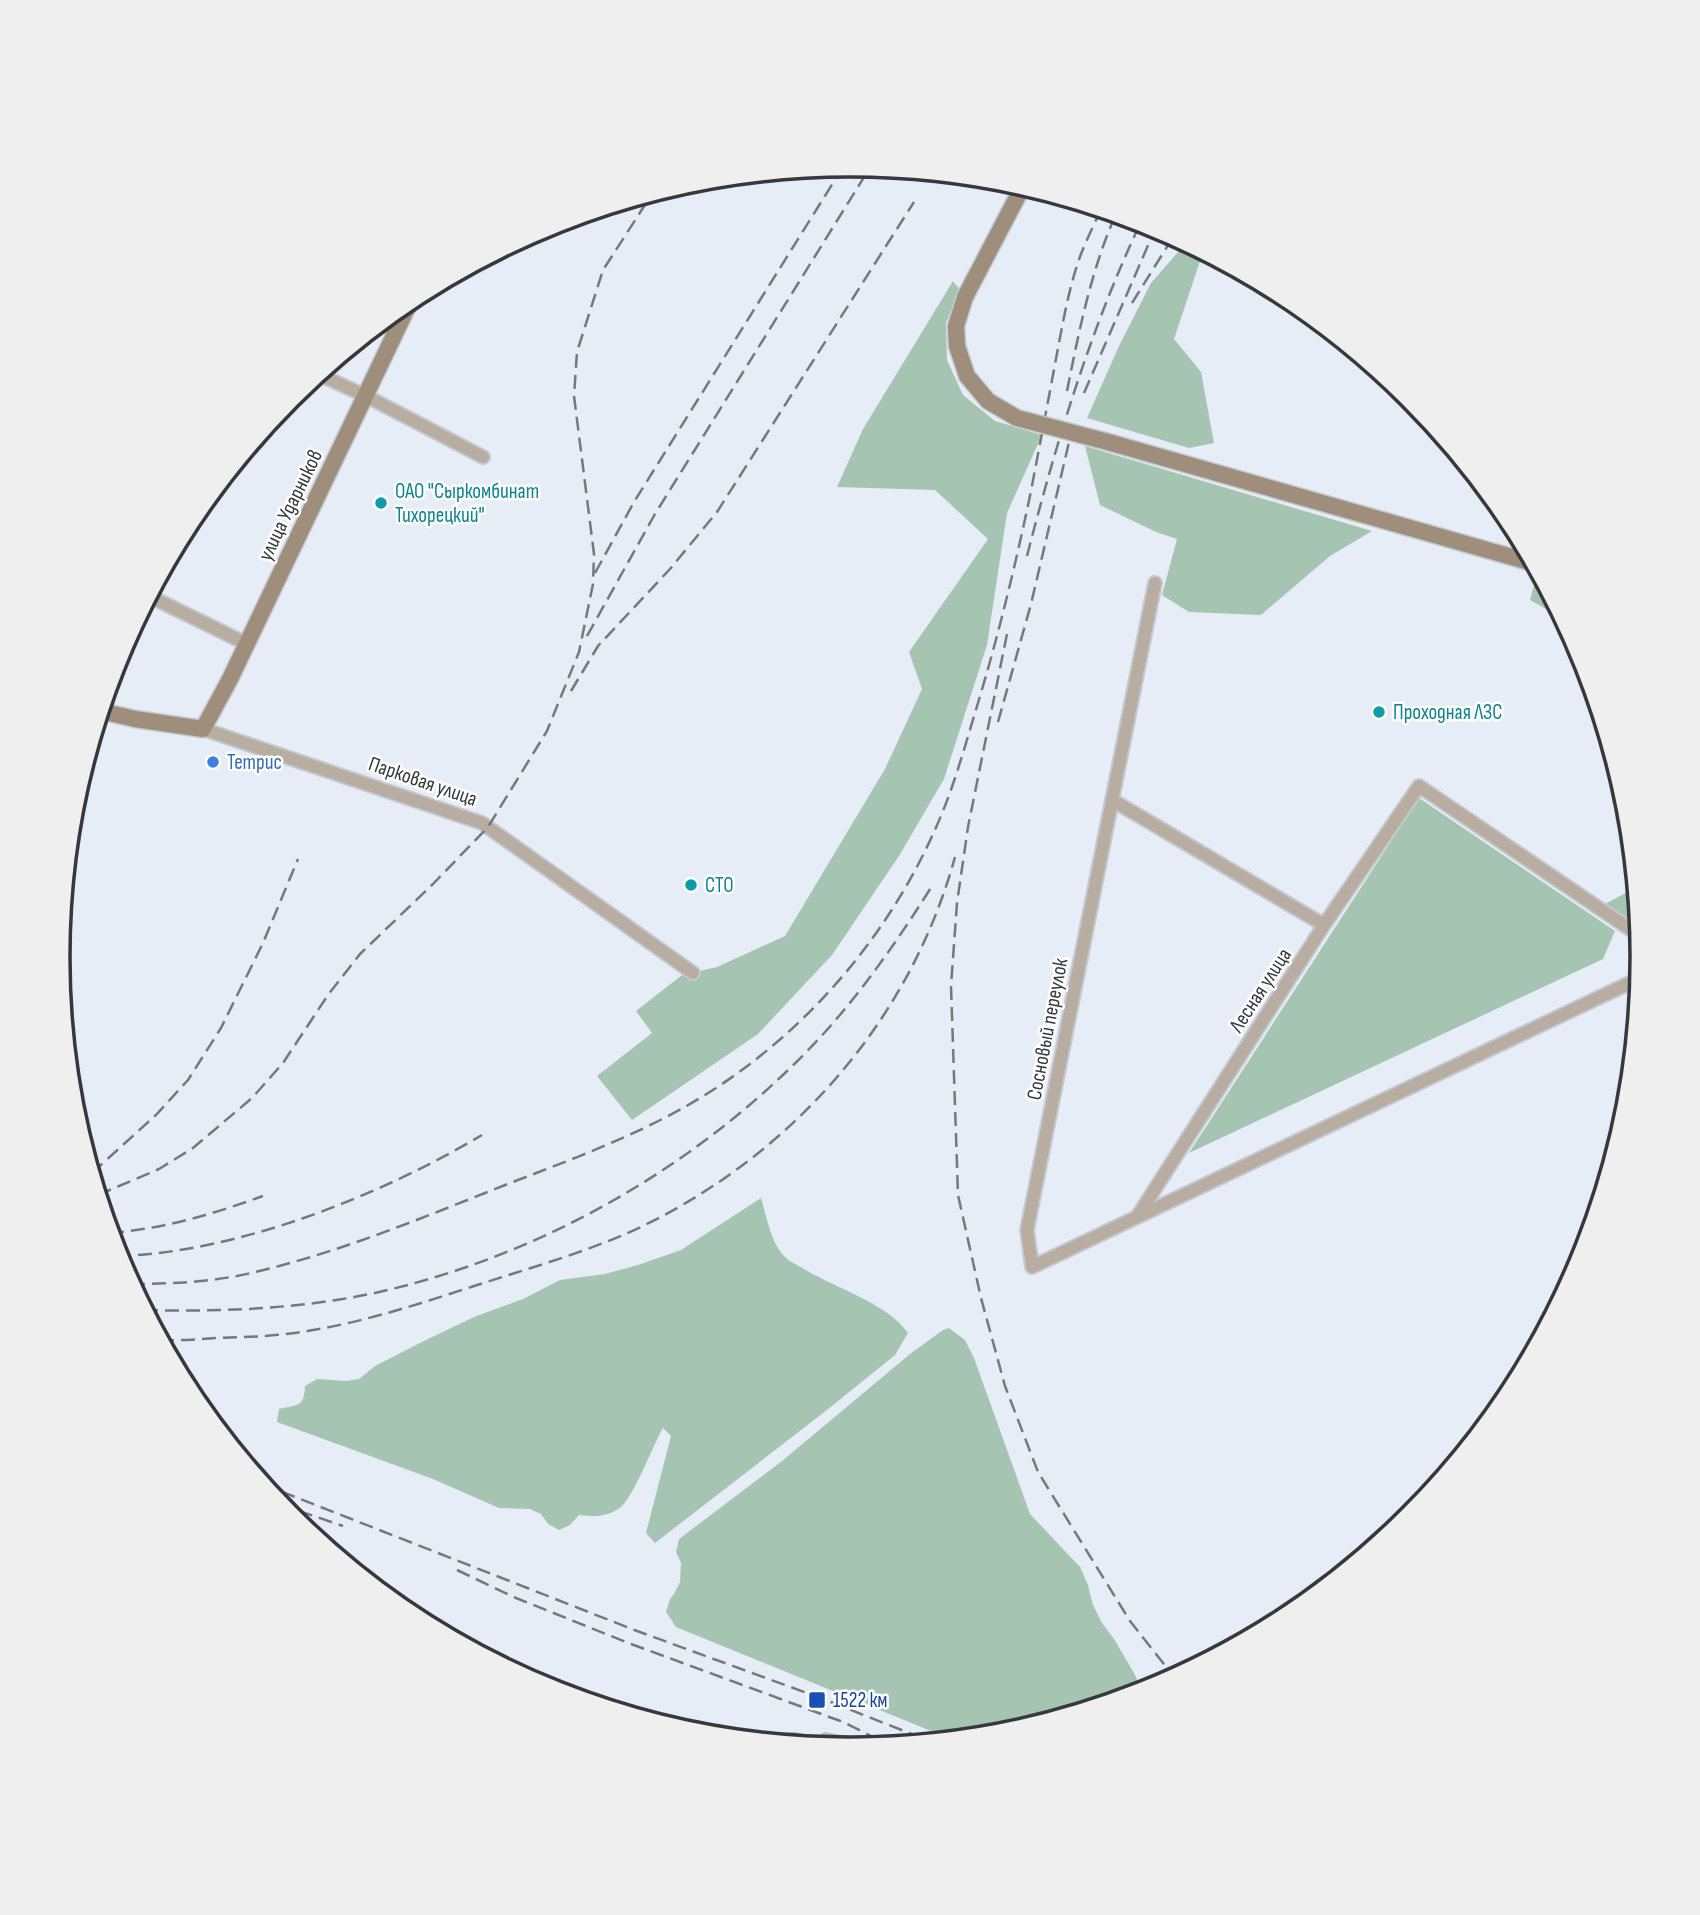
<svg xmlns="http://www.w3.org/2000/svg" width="1700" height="1915" viewBox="0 0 1700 1915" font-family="'Sofia Sans Condensed',sans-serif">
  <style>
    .green { fill: #a5c5b2 }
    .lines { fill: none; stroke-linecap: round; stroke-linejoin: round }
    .minor-casing { stroke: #c3c9d1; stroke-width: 16 }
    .secondary-casing { stroke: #c3c9d1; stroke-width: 19 }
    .minor { stroke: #b8ada0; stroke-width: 12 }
    .secondary { stroke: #9f8e7b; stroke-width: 16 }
    .rail { stroke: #74797e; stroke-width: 2.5; stroke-dasharray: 14 7; stroke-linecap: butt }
    .secondary-bridge-casing { stroke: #c3c9d1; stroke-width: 19; stroke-linecap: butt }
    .secondary-bridge { stroke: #9f8e7b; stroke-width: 16 }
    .culture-dot { fill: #0f9aa8; stroke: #fff; stroke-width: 2.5 }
    .shop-dot { fill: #3f7fe0; stroke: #fff; stroke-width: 2.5 }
    .transit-dot { fill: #1a4fb4; stroke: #fff; stroke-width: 2.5 }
    .labels { text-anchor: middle; stroke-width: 5; stroke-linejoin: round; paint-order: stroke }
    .culture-label { font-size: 21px; fill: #0d838f; stroke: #fff; text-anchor: start }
    .street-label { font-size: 21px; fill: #35383c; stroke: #fff }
    .shop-label { font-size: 21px; fill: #366cbe; stroke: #fff; text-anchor: start }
    .transit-label { font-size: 21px; fill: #164399; stroke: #fff; text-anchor: start }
    .rim { fill: none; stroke: #35383c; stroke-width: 3.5 }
  </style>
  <rect width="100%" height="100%" fill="#e6edf6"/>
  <!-- green -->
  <path class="green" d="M 1186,243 L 1203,252 L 1174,339 L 1201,372 L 1214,443 L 1189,448 L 1087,418 L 1119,346 L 1151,283 Z
    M 953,281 L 960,290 L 946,323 L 947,360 L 963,395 L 995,421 L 1042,435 L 1007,513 L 987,645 L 944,779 L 899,856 L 832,955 L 758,1034 L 632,1120 L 597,1076 L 652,1033 L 636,1011 L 682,975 L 717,967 L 785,936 L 885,769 L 922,689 L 909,652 L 988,539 L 935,490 L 837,487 L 863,429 Z
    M 1085,446 L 1372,531 L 1330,556 L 1261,615 L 1189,612 L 1162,595 L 1177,539 L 1156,532 L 1100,505 Z
    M 1536,577 L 1542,580 L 1562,618 L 1530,600 Z
    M 1419,798 L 1615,931 L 1603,959 L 1189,1153 Z
    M 1635,888 L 1639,923 L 1633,926 L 1605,904 Z
    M 761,1198 C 767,1218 771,1243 785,1257 C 790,1262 798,1265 804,1269 C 835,1288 887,1303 908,1333 L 895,1355 L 832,1406 L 655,1543 L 646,1533 L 671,1436 L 663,1428 C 653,1445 634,1496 621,1507 C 608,1517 594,1517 579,1515 L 570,1525 L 559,1530 L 548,1524 L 541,1514 L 530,1509 L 499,1508 L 433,1479 L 277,1422 L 279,1409 C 298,1404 304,1408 305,1386 L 317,1379 L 346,1381 L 359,1379 L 375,1366 L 424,1341 L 474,1317 L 523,1299 L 560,1280 L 605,1274 L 638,1265 L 681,1250 Z
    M 949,1328 L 965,1340 L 974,1358 L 1030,1514 L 1080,1567 L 1088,1585 L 1093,1605 L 1102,1623 L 1114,1639 L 1134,1673 L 1142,1690 L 1140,1693 L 1004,1735 L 953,1740 L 676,1627 L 666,1612 L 670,1599 L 674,1594 L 680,1582 L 681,1563 L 676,1552 L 679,1539 L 782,1461 L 910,1354 L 943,1330 Z
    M 795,1732 L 817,1737 L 824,1732 L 847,1736 L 877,1747 L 850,1750 L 772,1742 L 777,1733 Z"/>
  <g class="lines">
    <!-- minor casing -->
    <g class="minor-casing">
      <path id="minor" d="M 318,374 L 366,396 L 483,457
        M 1155,583 L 1027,1230 L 1032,1267 L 1640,978
        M 149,596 L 247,644
        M 203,729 L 482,823 L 693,973
        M 1112,800 L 1324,925
        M 1137,1217 L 1324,925 L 1419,786 L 1640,936"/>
    </g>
    <!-- secondary casing -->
    <g class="secondary-casing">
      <path id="secondary" d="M 1017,418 L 988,401 L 967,376 L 957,346 L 956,326 L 965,297 L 1023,186
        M 1108,442 L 1533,563
        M 101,711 L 135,719 L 203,729 L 230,679 L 412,298"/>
    </g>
    <!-- minor -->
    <use href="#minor" class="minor"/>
    <!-- secondary -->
    <use href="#secondary" class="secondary"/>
    <!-- rail -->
    <path class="rail" d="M 1132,303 L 1170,242 L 1175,237
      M 1067,391 C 1079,331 1091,270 1116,214
      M 1084,393 L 1156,227
      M 1027,556 C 1056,443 1091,327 1141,222
      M 595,573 L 634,502 L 843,167
      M 1007,634 L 968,827 L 957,903 L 951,986 L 958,1195 L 981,1298 L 1005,1386 L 1038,1472 L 1130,1621 L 1175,1678
      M 587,636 L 655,514 L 866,174
      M 571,691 L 598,646 L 670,569 L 717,512 L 914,202
      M 998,722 L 1031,604 L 1070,438
      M 92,1173 L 156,1115 L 188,1080 L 221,1028 L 263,943 L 298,859
      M 98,1195 L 159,1169 L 193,1148 L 252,1098 L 283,1063 L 328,995 L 360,954 L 433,884 L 488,827 L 547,731 L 579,652 L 593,584 L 594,554 L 574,396 L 577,352 L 603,270 L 652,194
      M 110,1233 C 163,1229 213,1214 263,1196
      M 117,1256 C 237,1253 379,1196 482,1135
      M 131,1284 C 171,1284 212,1282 251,1273 C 343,1252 431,1214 518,1180 C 586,1154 655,1128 716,1088 C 818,1021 897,924 943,811 C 957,776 967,739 978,703 C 999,633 1016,563 1031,491 C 1039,449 1047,407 1055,364 C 1062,328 1068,289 1081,254 C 1087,239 1094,224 1101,210
      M 144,1310 C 220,1312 296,1309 370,1294 C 543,1257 708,1161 826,1031 C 866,986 900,937 932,886
      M 160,1340 C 180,1341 199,1339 218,1338 C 250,1337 282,1336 313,1330 C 367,1321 419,1304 471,1287 C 529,1268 589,1252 645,1225 C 795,1151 910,1020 955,857
      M 262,1484 L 637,1631 L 818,1697 L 932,1742
      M 279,1504 L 343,1526
      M 457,1570 L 516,1598 L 631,1644 L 843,1722 L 891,1746"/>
    <!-- secondary-bridge casing -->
    <g class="secondary-bridge-casing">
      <path id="secondary-bridge" d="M 1017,418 L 1108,442"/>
    </g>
    <!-- secondary-bridge -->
    <use href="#secondary-bridge" class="secondary-bridge"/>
  </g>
  <!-- markers -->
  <g class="culture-dot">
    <circle cx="381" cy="503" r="7"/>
    <circle cx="1379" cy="712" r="7"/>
    <circle cx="691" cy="885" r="7"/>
  </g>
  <circle class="shop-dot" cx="213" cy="762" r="7"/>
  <rect class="transit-dot" x="808" y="1691" width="18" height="18" rx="3.5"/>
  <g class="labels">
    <!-- culture labels -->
    <g class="culture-label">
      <text x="395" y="498">ОАО "Сыркомбинат<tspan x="395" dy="24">Тихорецкий"</tspan></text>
      <text x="1393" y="719">Проходная ЛЗС</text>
      <text x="705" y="892">СТО</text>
    </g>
    <!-- street labels -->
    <g class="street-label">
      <text transform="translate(290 505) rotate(-64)" y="7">улица Ударников</text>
      <text transform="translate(423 781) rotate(19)" y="7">Парковая улица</text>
      <text transform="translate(1260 990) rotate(-57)" y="7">Лесная улица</text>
      <text transform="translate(1047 1029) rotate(-79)" y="7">Сосновый переулок</text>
    </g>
    <!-- shop labels -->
    <g class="shop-label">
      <text x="227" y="769">Тетрис</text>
    </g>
    <!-- transit labels -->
    <g class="transit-label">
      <text x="833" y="1707">1522 км</text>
    </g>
  </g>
  <!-- crop -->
  <path d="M0 0H1700V1915H0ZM70 957a780 780 0 1 1 1560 0a780 780 0 1 1-1560 0Z" fill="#efefef" fill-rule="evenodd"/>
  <path class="rim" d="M70 957a780 780 0 1 1 1560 0a780 780 0 1 1-1560 0Z"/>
</svg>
